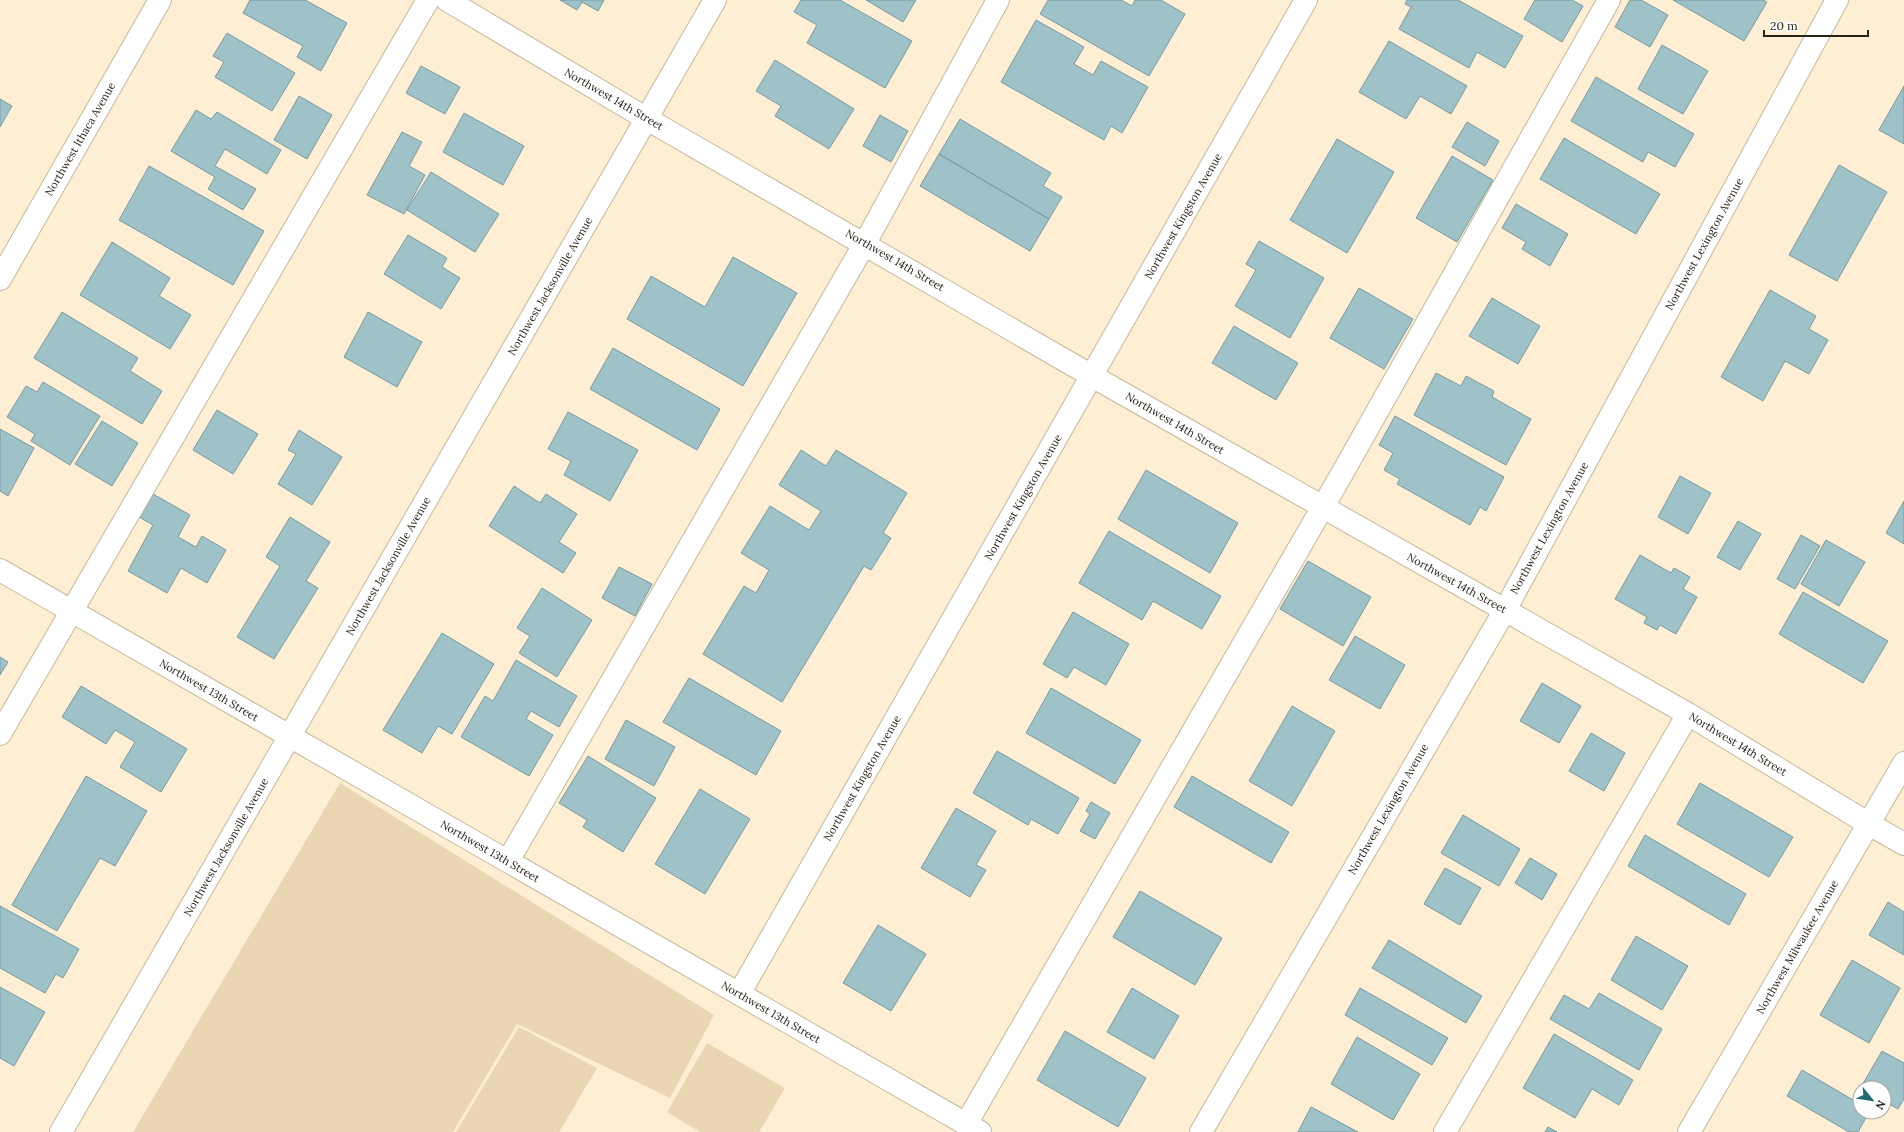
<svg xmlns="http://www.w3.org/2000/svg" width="1904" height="1132" viewBox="0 0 1904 1132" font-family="Lora,serif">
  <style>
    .green { fill: #ead6b2 }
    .building { fill: #9fc2c9; stroke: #779aa1 }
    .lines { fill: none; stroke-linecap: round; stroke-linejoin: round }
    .minor-casing { stroke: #c5b79c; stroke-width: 24 }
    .minor { stroke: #fff; stroke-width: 22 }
    .labels { text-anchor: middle; stroke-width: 3.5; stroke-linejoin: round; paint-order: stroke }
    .street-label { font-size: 11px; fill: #282319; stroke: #fefefe }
  </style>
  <rect width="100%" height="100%" fill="#feefd4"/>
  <!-- green -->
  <path class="green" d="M 340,783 L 714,1015 L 670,1098 L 517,1024 L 453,1132 L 133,1132 Z
    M 519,1027 L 597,1068 L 559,1132 L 456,1132 Z
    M 707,1043 L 785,1088 L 759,1132 L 700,1132 L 667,1112 Z"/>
  <!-- building -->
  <path class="building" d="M 250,0 L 305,0 L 347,23 L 321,71 L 297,57 L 303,46 L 243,13 Z
    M 560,0 L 604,0 L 598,11 L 582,2 L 577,10 Z
    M 801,0 L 840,0 L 912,41 L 885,88 L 807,43 L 817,25 L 794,12 Z
    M 866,0 L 916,0 L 903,22 Z
    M 1048,0 L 1121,0 L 1132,6 L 1135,0 L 1161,0 L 1185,14 L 1149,76 L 1040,14 Z
    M 1407,0 L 1458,0 L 1523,36 L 1505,68 L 1477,52 L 1469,68 L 1399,29 L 1411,7 L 1405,4 Z
    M 1535,0 L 1572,0 L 1583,6 L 1562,42 L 1524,19 Z
    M 1630,0 L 1641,0 L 1668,15 L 1650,47 L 1615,27 Z
    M 1673,0 L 1763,0 L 1767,2 L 1744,41 Z
    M 1036,20 L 1084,47 L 1074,64 L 1093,75 L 1101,61 L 1148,87 L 1122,133 L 1111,126 L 1104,140 L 1001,82 Z
    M 227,33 L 295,73 L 272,111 L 215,77 L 224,62 L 213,56 Z
    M 1389,41 L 1467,86 L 1451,114 L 1420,96 L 1406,119 L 1359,92 Z
    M 1662,45 L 1708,71 L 1683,114 L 1638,89 Z
    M 775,60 L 854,109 L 829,149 L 775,116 L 781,106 L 756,91 Z
    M 421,66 L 460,87 L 445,114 L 406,93 Z
    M 1596,77 L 1694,134 L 1675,167 L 1648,152 L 1643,162 L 1571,121 Z
    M 1904,86 L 1904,144 L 1879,130 Z
    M 299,96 L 332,115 L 307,159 L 274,140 Z
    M 0,99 L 12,106 L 0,127 Z
    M 196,110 L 211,119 L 217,112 L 281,150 L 267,174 L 225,149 L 215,166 L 256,189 L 243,210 L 208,189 L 215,177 L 171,151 Z
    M 464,113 L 524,146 L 503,185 L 443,152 Z
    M 880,115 L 908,131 L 891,162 L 863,146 Z
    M 960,119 L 1051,173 L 1043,186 L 1062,197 L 1049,219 L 939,154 Z
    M 1467,122 L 1499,141 L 1485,166 L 1452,147 Z
    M 402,132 L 422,142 L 409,166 L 425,175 L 404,214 L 367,195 Z
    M 1564,138 L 1660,194 L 1636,234 L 1540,179 Z
    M 1337,139 L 1394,172 L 1347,253 L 1290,220 Z
    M 939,154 L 1049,219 L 1030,251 L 920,186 Z
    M 1452,156 L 1493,180 L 1457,242 L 1416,218 Z
    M 1839,165 L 1887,192 L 1837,281 L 1789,255 Z
    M 149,166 L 264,231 L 233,285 L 119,220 Z
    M 431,172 L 499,214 L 475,252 L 407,210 Z
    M 1516,204 L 1568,234 L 1550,266 L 1522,249 L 1526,242 L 1502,228 Z
    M 408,235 L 447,258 L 442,267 L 460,278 L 441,309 L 384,274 Z
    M 1259,241 L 1324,278 L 1290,338 L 1235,306 L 1256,270 L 1246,264 Z
    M 112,242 L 170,278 L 159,296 L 191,315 L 170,349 L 80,295 Z
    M 733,257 L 797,293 L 743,386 L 627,319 L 651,276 L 705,307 Z
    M 1359,288 L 1413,319 L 1384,369 L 1330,338 Z
    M 1770,290 L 1816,316 L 1809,329 L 1828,340 L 1809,374 L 1785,361 L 1763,401 L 1721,377 Z
    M 1492,298 L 1540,326 L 1518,364 L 1469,336 Z
    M 62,312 L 138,358 L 130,371 L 162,391 L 142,424 L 34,358 Z
    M 368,312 L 422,342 L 397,387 L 344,357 Z
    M 1234,326 L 1298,363 L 1276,400 L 1212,363 Z
    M 613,348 L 720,409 L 697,450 L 590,389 Z
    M 1436,373 L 1461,386 L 1466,376 L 1494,391 L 1492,397 L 1531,419 L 1506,465 L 1414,415 Z
    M 43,382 L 100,416 L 70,465 L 31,441 L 35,434 L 7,417 L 26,386 L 37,392 Z
    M 217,410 L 258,434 L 233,474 L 193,450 Z
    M 568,412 L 638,450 L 610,501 L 564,475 L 571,461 L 548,449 Z
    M 1395,416 L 1504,477 L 1486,511 L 1480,507 L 1470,525 L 1397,484 L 1400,479 L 1384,470 L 1393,453 L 1379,445 Z
    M 102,421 L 138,443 L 112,486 L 75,464 Z
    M 0,429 L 34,448 L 8,496 L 0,491 Z
    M 299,430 L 342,457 L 312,505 L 278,484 L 296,454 L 288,450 Z
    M 801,450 L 826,466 L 836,450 L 907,493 L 883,533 L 891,538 L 871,570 L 864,566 L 782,702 L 703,654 L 744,586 L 756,593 L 769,570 L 741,553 L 770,506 L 809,530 L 821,511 L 779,485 Z
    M 1146,470 L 1238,523 L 1210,573 L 1118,519 Z
    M 1680,476 L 1711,493 L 1688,534 L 1658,517 Z
    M 514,486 L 540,503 L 546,494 L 577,514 L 559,542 L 576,553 L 563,573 L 489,526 Z
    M 153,494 L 190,515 L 178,537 L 196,547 L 202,536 L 226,550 L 207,583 L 181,568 L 167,593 L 128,571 L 153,525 L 139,517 Z
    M 1904,501 L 1904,544 L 1886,533 Z
    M 290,517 L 330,542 L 306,581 L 318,588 L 274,659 L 237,637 L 280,566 L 266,557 Z
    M 1738,521 L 1761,534 L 1740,570 L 1717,557 Z
    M 1109,531 L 1221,596 L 1202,629 L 1153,601 L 1142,620 L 1079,583 Z
    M 1801,535 L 1820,546 L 1795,589 L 1777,579 Z
    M 1826,540 L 1865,562 L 1839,606 L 1801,584 Z
    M 1640,555 L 1671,573 L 1674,568 L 1690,577 L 1683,589 L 1697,597 L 1676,634 L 1660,625 L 1657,630 L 1644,623 L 1647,617 L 1615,599 Z
    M 1308,561 L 1371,597 L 1343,646 L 1280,609 Z
    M 619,567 L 652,584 L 635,616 L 602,598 Z
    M 542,588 L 592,620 L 557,677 L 519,653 L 530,636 L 517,628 Z
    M 1803,592 L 1888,641 L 1863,683 L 1779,634 Z
    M 1073,612 L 1129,644 L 1106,685 L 1074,667 L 1067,678 L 1043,664 Z
    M 442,633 L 494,664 L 452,734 L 438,726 L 422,753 L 383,730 Z
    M 1355,636 L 1405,665 L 1380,709 L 1329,680 Z
    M 0,657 L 8,662 L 0,675 Z
    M 516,660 L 577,696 L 559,727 L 531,711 L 526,719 L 553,735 L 529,776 L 461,737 L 485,696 L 493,701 Z
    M 689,678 L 781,731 L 756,775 L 663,722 Z
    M 1542,683 L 1581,706 L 1559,743 L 1520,721 Z
    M 81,686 L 187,749 L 161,792 L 120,767 L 135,742 L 115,730 L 106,744 L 62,717 Z
    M 1051,688 L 1141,740 L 1115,784 L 1026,733 Z
    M 1292,706 L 1335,731 L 1292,806 L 1249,781 Z
    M 626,720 L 675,747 L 654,786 L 605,759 Z
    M 1591,733 L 1625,753 L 1604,791 L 1569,771 Z
    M 997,751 L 1079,798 L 1058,834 L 1031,819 L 1028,825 L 973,793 Z
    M 588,756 L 656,798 L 623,852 L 583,827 L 587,820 L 559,803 Z
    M 86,776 L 147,811 L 115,866 L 100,858 L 57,931 L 12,905 Z
    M 1192,776 L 1289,832 L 1271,863 L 1174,807 Z
    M 1700,783 L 1793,837 L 1769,877 L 1677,824 Z
    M 700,789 L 750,819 L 705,894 L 655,864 Z
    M 1091,802 L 1110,813 L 1095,839 L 1080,831 L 1090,814 L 1086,811 Z
    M 956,808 L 996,831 L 976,865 L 986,870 L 970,897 L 921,868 Z
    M 1463,815 L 1520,849 L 1499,886 L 1441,853 Z
    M 1645,835 L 1746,894 L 1729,925 L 1628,866 Z
    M 1530,858 L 1557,874 L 1542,900 L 1515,883 Z
    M 1445,868 L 1481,888 L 1460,925 L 1424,904 Z
    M 1140,891 L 1222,938 L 1195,985 L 1113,937 Z
    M 1888,902 L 1904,912 L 1904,955 L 1869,935 Z
    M 0,906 L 79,949 L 63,978 L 56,974 L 45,993 L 0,968 Z
    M 878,925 L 926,954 L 891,1011 L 843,983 Z
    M 1636,936 L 1688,966 L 1662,1010 L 1611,980 Z
    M 1389,940 L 1482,996 L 1466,1023 L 1372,968 Z
    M 1852,960 L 1900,988 L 1869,1043 L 1820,1015 Z
    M 0,987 L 45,1012 L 14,1066 L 0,1058 Z
    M 1132,988 L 1179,1016 L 1154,1059 L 1107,1032 Z
    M 1360,988 L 1448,1038 L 1432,1065 L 1345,1015 Z
    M 1599,993 L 1662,1029 L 1639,1070 L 1550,1019 L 1564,995 L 1589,1009 Z
    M 1065,1031 L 1146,1078 L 1118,1127 L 1037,1080 Z
    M 1554,1034 L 1633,1080 L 1619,1105 L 1592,1089 L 1575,1118 L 1523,1088 Z
    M 1357,1037 L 1420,1074 L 1393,1120 L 1331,1084 Z
    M 1882,1051 L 1904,1063 L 1904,1099 L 1898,1109 L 1884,1101 L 1884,1088 L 1861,1087 Z
    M 1802,1070 L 1860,1104 L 1860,1112 L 1869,1112 L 1858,1132 L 1849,1132 L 1787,1096 Z
    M 1311,1107 L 1358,1132 L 1298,1132 Z
    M 1548,1127 L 1557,1132 L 1545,1132 Z"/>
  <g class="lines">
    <!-- minor casing -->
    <g class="minor-casing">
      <path id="minor" d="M 447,0 L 647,119 L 1092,376 L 1688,714 L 1869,824 L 1904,844
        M 0,279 L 160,0
        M 0,570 L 980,1132
        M 0,734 L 428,0
        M 508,861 L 865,243 L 998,0
        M 739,994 L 1306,0
        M 966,1124 L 1343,472 L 1609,0
        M 61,1132 L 715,0
        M 1201,1132 L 1505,610 L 1837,0
        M 1445,1132 L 1688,714
        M 1689,1132 L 1904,763"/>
    </g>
    <!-- minor -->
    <use href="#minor" class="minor"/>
  </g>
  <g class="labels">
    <!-- street labels -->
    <g class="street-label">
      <text transform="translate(614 99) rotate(30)" y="4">Northwest 14th Street</text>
      <text transform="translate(80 139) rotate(-60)" y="4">Northwest Ithaca Avenue</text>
      <text transform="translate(1183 216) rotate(-60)" y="4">Northwest Kingston Avenue</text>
      <text transform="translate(1704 244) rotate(-61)" y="4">Northwest Lexington Avenue</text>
      <text transform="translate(895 260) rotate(30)" y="4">Northwest 14th Street</text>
      <text transform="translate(550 286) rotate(-60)" y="4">Northwest Jacksonville Avenue</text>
      <text transform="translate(1175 423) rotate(30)" y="4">Northwest 14th Street</text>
      <text transform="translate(1023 497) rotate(-60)" y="4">Northwest Kingston Avenue</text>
      <text transform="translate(1549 528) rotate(-61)" y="4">Northwest Lexington Avenue</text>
      <text transform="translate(388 566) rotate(-60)" y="4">Northwest Jacksonville Avenue</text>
      <text transform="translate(1457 583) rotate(29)" y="4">Northwest 14th Street</text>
      <text transform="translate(209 690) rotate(30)" y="4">Northwest 13th Street</text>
      <text transform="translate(1738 744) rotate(31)" y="4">Northwest 14th Street</text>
      <text transform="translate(862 778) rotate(-60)" y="4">Northwest Kingston Avenue</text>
      <text transform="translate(1388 809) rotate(-60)" y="4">Northwest Lexington Avenue</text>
      <text transform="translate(226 847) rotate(-60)" y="4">Northwest Jacksonville Avenue</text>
      <text transform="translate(490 851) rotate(30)" y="4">Northwest 13th Street</text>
      <text transform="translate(1797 947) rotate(-60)" y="4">Northwest Milwaukee Avenue</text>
      <text transform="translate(771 1012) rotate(30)" y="4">Northwest 13th Street</text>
    </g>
  </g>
  <!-- north arrow -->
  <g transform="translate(1872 1100) rotate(120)"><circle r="19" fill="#fefefe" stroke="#a8a6a2"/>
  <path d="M0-3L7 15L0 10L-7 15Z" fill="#206975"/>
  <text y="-6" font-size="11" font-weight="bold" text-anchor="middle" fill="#282319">N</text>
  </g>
  <!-- scale -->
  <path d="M1764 30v6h104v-6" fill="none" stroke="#282319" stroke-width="2"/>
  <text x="1770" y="30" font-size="12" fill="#282319" stroke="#fefefe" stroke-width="3" paint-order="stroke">20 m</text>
</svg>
